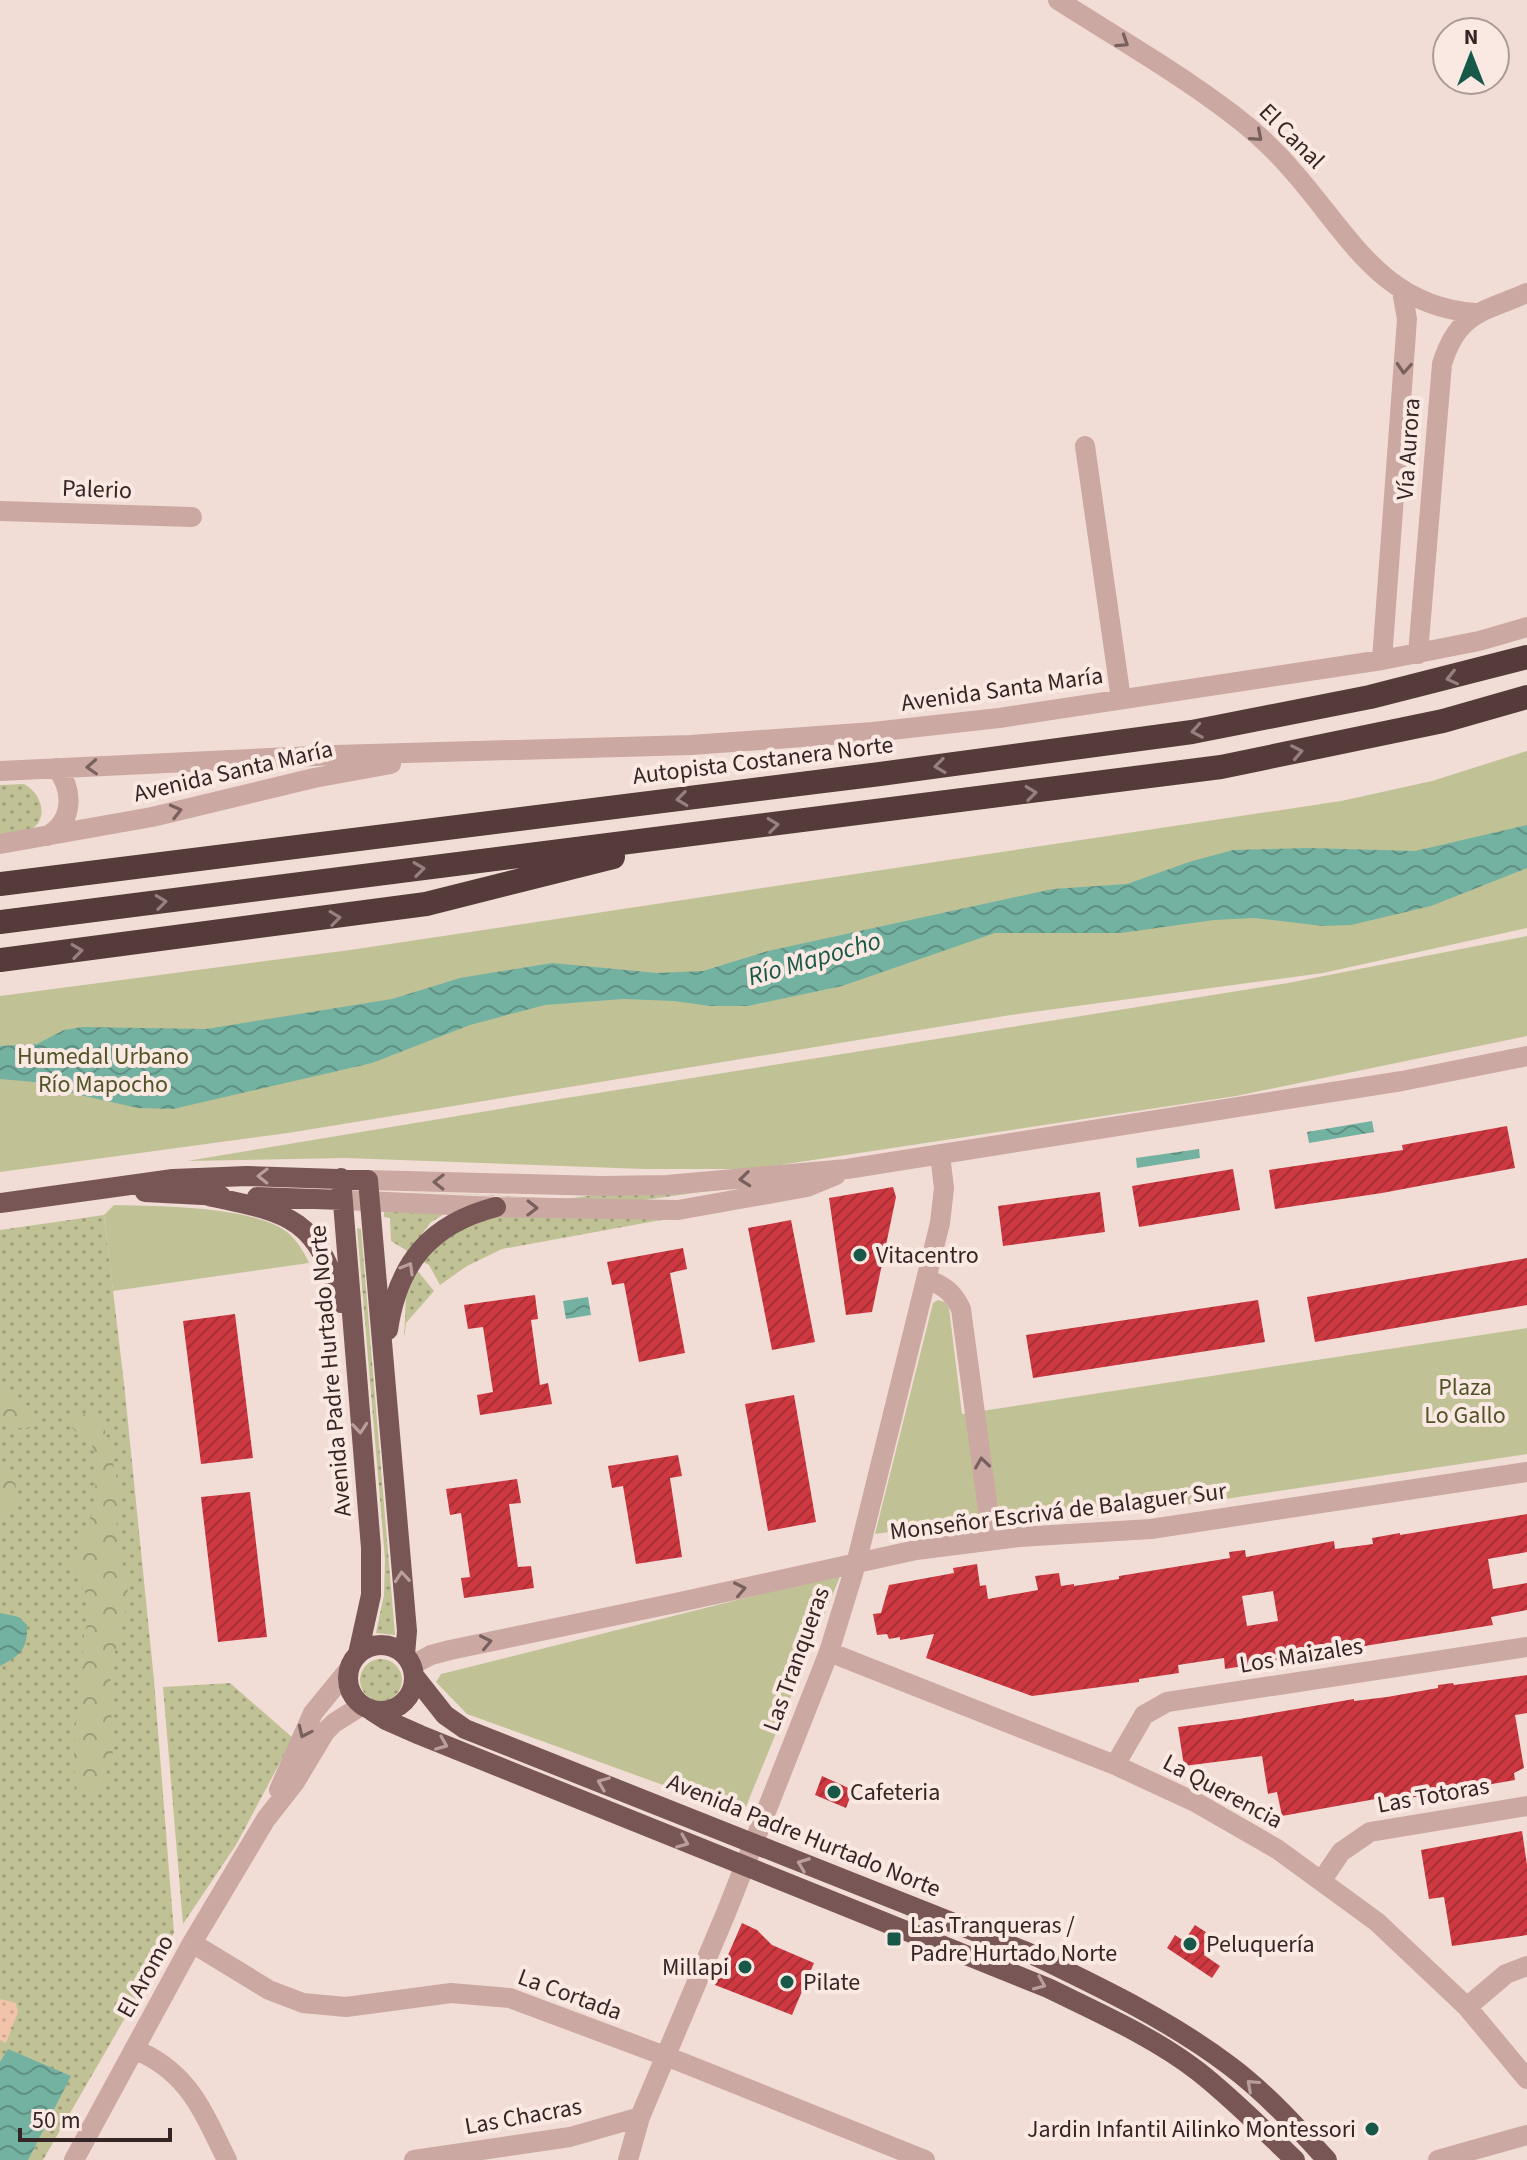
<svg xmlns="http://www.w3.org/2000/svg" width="1527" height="2160" viewBox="0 0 1527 2160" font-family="'Source Sans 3',sans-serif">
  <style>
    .grass { fill: url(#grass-dots) }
    .forest { fill: url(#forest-crowns) }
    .sand { fill: url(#sand-dots) }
    .park { fill: #c0c296 }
    .water { fill: url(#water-waves) }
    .building { fill: url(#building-hatch); fill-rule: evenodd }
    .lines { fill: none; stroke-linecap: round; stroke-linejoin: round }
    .minor { stroke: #cba8a2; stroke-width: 20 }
    .major { stroke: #785655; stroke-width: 20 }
    .highway { stroke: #563b3b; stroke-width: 24 }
    .oneway { stroke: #78605d }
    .oneway2 { stroke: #98807e }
    .oneway3 { stroke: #b99f9c }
    .poi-dot { fill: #185849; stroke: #fae8e2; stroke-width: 3 }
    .labels { text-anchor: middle; stroke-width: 8; stroke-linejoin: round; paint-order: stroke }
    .street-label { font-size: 24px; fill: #352525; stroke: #fae8e2 }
    .park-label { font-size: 24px; fill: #515427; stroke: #fae8e2 }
    .poi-label { font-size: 24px; fill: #352525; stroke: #fae8e2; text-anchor: start }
    .water-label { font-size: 26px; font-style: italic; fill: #185849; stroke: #fae8e2 }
  </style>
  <defs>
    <pattern id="grass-dots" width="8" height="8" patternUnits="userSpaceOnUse" patternTransform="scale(2)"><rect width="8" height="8" fill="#c0c296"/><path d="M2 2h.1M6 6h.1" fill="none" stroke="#9d9d7a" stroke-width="1.8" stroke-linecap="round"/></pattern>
    <pattern id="forest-crowns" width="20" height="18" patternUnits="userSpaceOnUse" patternTransform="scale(2)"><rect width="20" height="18" fill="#c0c296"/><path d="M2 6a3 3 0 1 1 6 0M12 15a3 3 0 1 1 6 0" fill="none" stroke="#9d9d7a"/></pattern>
    <pattern id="sand-dots" width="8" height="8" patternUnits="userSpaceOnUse" patternTransform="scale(2)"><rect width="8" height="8" fill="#f1c3a9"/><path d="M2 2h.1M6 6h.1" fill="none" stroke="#cfa791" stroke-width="1.8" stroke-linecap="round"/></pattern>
    <pattern id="water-waves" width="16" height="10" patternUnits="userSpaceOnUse" patternTransform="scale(2)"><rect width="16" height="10" fill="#73b1a1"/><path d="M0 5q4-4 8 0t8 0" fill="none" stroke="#5f9083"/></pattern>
    <pattern id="building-hatch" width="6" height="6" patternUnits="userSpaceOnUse" patternTransform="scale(2)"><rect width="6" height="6" fill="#ce3841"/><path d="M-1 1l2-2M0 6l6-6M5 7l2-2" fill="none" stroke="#a82f36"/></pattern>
  </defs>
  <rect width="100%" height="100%" fill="#f2ddd6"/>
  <!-- grass -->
  <path class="grass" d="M 24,784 C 42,793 51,822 27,831 C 19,834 8,834 0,835 L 0,785 Z
    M 722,1189 L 644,1200 L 570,1200 L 401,1191 L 565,1199 L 626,1191 Z
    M 384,1208 L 452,1209 L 430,1223 L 409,1252 L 391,1241 L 390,1218 L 384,1217 Z
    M 694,1214 L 502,1249 L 467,1266 L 440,1285 L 429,1265 L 421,1261 L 427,1253 L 482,1215 Z
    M 104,1215 L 124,1383 L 154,1680 L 174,1933 L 43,2160 L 0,2160 L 0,1230 Z
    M 357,1228 L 361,1229 L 395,1635 L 376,1633 L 384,1595 L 385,1559 Z
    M 417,1270 L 434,1291 L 406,1323 L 404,1339 L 406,1297 Z
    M360 1680a21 21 0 1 1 42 0a21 21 0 1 1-42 0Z
    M 230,1683 L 293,1738 L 236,1845 L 183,1924 L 163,1687 Z"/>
  <!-- forest -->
  <path class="forest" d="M 0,1385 C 17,1395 32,1405 38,1425 L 26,1429 L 0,1425 Z
    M 72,1414 L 90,1415 L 105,1430 L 116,1475 L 119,1499 L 116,1532 L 128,1588 L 125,1615 L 110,1670 L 113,1761 L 93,1797 L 77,1791 C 70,1753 77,1712 83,1673 C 85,1663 82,1652 83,1642 C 84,1632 89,1621 89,1611 C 88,1594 79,1579 70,1565 L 94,1509 L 97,1460 L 92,1446 L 70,1426 Z
    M 0,1460 L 16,1475 L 15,1502 L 0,1517 Z"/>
  <!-- sand -->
  <path class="sand" d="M 0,1999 L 16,2003 L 18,2012 L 6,2043 L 0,2040 Z"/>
  <!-- park -->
  <path class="park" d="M 1527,751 L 1527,928 L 1323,973 L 1011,1015 L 288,1133 L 0,1172 L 0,996 L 350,950 L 1341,801 L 1432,781 Z
    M 1527,936 L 1527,1036 L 1236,1096 L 753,1169 L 644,1169 L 345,1158 L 187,1161 L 535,1103 L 1288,983 Z
    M 114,1205 C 157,1206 253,1206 287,1232 C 296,1239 305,1253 309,1263 L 113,1291 L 104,1215 Z
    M 938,1300 L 945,1302 L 949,1308 L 962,1414 L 1527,1328 L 1527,1454 L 1117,1515 L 979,1519 L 875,1534 L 933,1303 Z
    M 841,1574 L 743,1814 L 467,1714 L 436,1682 L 441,1674 Z"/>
  <!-- water -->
  <path class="water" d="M 1527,825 L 1527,868 L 1431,906 L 1351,925 L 1323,926 L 1254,918 L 1214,920 L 1121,933 L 995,933 L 842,986 L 748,1006 L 710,1006 L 674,1001 L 623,999 L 545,1005 L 470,1025 L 372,1063 L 173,1109 L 138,1108 L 67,1092 L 46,1083 L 0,1079 L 0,1046 L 37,1044 L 64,1030 L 82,1027 L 206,1029 L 392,999 L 460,978 L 552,963 L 657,973 L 703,971 L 768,951 L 1053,889 L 1127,884 L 1189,862 L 1233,850 L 1309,848 L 1415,851 Z
    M 1372,1121 L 1374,1132 L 1309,1143 L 1307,1132 Z
    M 1199,1149 L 1200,1158 L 1137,1168 L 1136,1158 Z
    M 588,1297 L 591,1315 L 566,1319 L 563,1301 Z
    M 0,1613 L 19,1617 L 27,1625 C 28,1649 20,1656 0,1666 Z
    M 8,2049 L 71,2076 L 28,2160 L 0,2160 L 0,2062 Z"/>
  <!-- building -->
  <path class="building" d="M 1507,1126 L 1515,1168 L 1382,1193 L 1275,1209 L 1269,1170 L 1403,1150 L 1402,1145 Z
    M 1233,1169 L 1240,1210 L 1139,1227 L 1132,1186 Z
    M 893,1187 L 896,1197 L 872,1312 L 846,1315 L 829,1198 Z
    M 1100,1192 L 1105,1232 L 1003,1246 L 998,1206 Z
    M 791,1220 L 815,1342 L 772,1350 L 748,1228 Z
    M 683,1248 L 687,1269 L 670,1273 L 685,1353 L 639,1362 L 624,1283 L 612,1285 L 607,1262 Z
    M 1527,1258 L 1527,1305 L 1315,1342 L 1307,1297 Z
    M 535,1295 L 538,1319 L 531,1320 L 540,1385 L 548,1383 L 552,1404 L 480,1415 L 477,1395 L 493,1392 L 483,1327 L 468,1329 L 464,1305 Z
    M 1258,1300 L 1265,1342 L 1033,1378 L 1026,1335 Z
    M 235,1314 L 253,1458 L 201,1464 L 183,1321 Z
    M 794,1395 L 816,1522 L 768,1531 L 745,1404 Z
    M 678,1455 L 682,1476 L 670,1478 L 682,1557 L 636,1564 L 623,1486 L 612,1488 L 608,1466 Z
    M 517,1479 L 521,1503 L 509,1504 L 518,1567 L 531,1566 L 534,1588 L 464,1598 L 461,1578 L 470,1577 L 461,1513 L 450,1515 L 446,1489 Z
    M 250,1492 L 267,1637 L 218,1642 L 201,1497 Z
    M 1527,1514 L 1527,1552 L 1488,1559 L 1493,1589 L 1527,1583 L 1527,1610 L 1491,1617 L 1493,1625 L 1225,1669 L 1224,1658 L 1178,1665 L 1179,1673 L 1139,1679 L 1139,1682 L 1032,1696 L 926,1658 L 934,1634 L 900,1640 L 900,1637 L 889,1639 L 887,1634 L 877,1635 L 873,1614 L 881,1613 L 889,1585 L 954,1573 L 953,1568 L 977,1564 L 980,1586 L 986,1585 L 988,1599 L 1038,1590 L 1035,1576 L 1059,1573 L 1061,1586 L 1074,1584 L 1074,1586 L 1119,1579 L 1119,1576 L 1230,1558 L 1229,1552 L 1245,1550 L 1246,1557 L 1334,1541 L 1335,1549 L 1373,1544 L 1372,1538 L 1400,1533 L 1400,1535 ZM 1273,1591 L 1278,1621 L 1247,1626 L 1242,1596 Z
    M 1527,1675 L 1527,1713 L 1515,1715 L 1524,1768 L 1514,1773 L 1515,1780 L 1423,1796 L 1393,1800 L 1392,1796 L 1282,1816 L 1277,1792 L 1268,1794 L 1262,1756 L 1184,1766 L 1178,1727 L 1239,1719 L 1354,1699 L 1354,1701 L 1387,1697 L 1438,1688 L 1438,1685 L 1453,1683 L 1454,1685 Z
    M 822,1776 L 853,1790 L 846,1808 L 815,1795 Z
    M 1522,1831 L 1527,1865 L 1527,1935 L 1452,1946 L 1444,1897 L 1429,1899 L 1421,1850 Z
    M 742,1923 L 757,1930 L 772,1945 L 814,1963 L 792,2015 L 715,1985 Z
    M 1195,1925 L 1215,1938 L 1204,1955 L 1220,1966 L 1212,1978 L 1167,1948 L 1175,1935 L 1184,1941 Z"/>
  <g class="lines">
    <!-- minor -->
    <path class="minor" d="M 1058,0 C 1116,37 1177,72 1232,114 C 1256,132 1279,154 1298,177 C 1351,239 1385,307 1476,313
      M 1085,446 L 1121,699
      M 0,511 L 192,517
      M 1418,654 L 1442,364 C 1458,312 1483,312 1527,293
      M 1382,660 L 1407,319 L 1402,291
      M 0,771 L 335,755 L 691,745 L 873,732 L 999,718 L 1382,660 L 1479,641 L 1527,627
      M 47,836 C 74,821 74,790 56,768
      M 0,844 L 152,817 L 314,778 L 391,764
      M 368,1180 L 601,1186 L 667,1185 L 847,1169 L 1402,1081 L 1527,1056
      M 343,1200 L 496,1207 L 678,1210 L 807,1187 L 836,1175
      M 927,1279 C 944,1286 953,1292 961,1309 L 992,1540
      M 829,1652 L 1115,1765 L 1197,1803 L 1277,1849 L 1377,1922 L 1467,2007 L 1527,2079
      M 412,1665 L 431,1655 L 450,1650 L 680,1602 L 916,1550 L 1019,1537 L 1151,1529 L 1527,1472
      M 1115,1765 L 1144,1715 L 1167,1702 L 1527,1647
      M 279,1790 L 313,1713 L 349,1669
      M 1322,1880 L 1341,1852 L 1370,1832 L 1527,1806
      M 192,1943 L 269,1990 L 303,2003 L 346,2007 L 451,1993 L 510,1998 L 681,2062 L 925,2160
      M 1467,2007 L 1506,1974 L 1527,1966
      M 134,2049 C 189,2072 202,2110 227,2160
      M 74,2160 L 192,1943 L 266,1819 L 295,1782 L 325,1732 L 334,1723 L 361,1706
      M 414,2160 L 570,2137 L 640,2117
      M 628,2160 L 640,2117 L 726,1913 L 829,1652 L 856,1564 L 940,1223 L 944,1188 L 940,1155
      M 1438,2160 L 1527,2135"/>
    <!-- major -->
    <path class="major" d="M 341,1178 L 371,1548 L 371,1595 L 358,1654
      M 145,1192 L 221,1196
      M 208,1196 C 290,1213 317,1217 341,1303
      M 257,1197 L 343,1200
      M 0,1203 L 173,1179 L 247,1176 L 368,1180 L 407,1631 L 405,1655
      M 388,1330 C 398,1263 430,1224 496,1207
      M348 1678a33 33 0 1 1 66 0a33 33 0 1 1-66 0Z
      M 415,1677 L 445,1715 L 465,1729 L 1027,1952 C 1097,1986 1168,2019 1230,2066 C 1266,2093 1297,2127 1327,2160
      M 372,1711 L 386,1720 L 420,1735 L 1048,1988 C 1099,2013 1154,2037 1199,2072 C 1233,2099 1264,2130 1295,2160"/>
    <!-- highway -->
    <path class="highway" d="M 0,884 L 880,774 L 1192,732 L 1370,697 L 1527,657
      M 0,922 L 1221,767 L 1443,721 L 1527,697
      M 0,960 L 426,904 L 613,857"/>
  </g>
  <!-- one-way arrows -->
  <defs><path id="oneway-chevron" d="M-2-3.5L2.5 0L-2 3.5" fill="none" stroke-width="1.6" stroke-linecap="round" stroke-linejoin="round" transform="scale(2)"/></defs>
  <g class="oneway">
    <use href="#oneway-chevron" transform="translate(1123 42) rotate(33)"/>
    <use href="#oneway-chevron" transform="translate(1257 136) rotate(41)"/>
    <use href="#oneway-chevron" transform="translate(1404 368) rotate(94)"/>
    <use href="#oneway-chevron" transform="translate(92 767) rotate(177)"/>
    <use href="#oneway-chevron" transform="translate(176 811) rotate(-14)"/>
    <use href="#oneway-chevron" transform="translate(745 1179) rotate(174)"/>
    <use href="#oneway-chevron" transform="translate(439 1182) rotate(-179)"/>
    <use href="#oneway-chevron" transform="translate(532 1208) rotate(1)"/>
    <use href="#oneway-chevron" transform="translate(982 1463) rotate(-98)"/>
    <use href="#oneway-chevron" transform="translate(740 1589) rotate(-12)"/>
    <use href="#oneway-chevron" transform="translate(486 1642) rotate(-12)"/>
    <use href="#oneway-chevron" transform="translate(304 1732) rotate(115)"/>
  </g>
  <g class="oneway2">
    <use href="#oneway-chevron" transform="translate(1452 678) rotate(167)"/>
    <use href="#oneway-chevron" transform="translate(1197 731) rotate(170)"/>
    <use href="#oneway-chevron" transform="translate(1297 752) rotate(-11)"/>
    <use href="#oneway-chevron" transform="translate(940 766) rotate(172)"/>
    <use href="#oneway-chevron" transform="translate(1031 793) rotate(-7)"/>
    <use href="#oneway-chevron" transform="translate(682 799) rotate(173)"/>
    <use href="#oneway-chevron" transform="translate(773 825) rotate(-7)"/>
    <use href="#oneway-chevron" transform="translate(419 869) rotate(-7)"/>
    <use href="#oneway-chevron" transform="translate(161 902) rotate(-7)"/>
    <use href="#oneway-chevron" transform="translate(335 918) rotate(-7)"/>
    <use href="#oneway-chevron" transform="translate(77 951) rotate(-7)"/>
  </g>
  <g class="oneway3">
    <use href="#oneway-chevron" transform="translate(263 1176) rotate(-179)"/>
    <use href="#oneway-chevron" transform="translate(408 1268) rotate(-60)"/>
    <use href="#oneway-chevron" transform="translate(360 1428) rotate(85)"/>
    <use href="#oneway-chevron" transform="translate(402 1577) rotate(-95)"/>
    <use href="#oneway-chevron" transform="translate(442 1744) rotate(22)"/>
    <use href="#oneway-chevron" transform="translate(603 1783) rotate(-158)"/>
    <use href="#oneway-chevron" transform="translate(683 1842) rotate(22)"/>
    <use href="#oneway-chevron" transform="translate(803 1864) rotate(-159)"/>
    <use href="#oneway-chevron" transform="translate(1040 1984) rotate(23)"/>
    <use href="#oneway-chevron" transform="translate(1252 2085) rotate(-138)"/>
  </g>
  <!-- markers -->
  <g class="poi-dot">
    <circle cx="860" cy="1255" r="8"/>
    <circle cx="834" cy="1792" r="8"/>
    <rect x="886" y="1931" width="16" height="16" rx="4"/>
    <circle cx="1190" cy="1944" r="8"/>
    <circle cx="745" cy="1967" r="8"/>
    <circle cx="787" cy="1982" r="8"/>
    <circle cx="1372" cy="2129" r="8"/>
  </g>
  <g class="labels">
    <!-- street labels -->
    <g class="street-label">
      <text transform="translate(1292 136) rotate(45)" y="8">El Canal</text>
      <text transform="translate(1408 449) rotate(-86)" y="8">Vía Aurora</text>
      <text transform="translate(97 489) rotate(2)" y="8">Palerio</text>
      <text transform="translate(1002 689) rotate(-8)" y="8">Avenida Santa María</text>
      <text transform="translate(763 760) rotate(-7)" y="8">Autopista Costanera Norte</text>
      <text transform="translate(233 771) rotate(-13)" y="8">Avenida Santa María</text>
      <text transform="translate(330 1371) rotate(-95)" y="8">Avenida Padre Hurtado Norte</text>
      <text transform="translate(1058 1511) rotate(-7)" y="8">Monseñor Escrivá de Balaguer Sur</text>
      <text transform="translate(1301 1655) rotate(-9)" y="8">Los Maizales</text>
      <text transform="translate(796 1659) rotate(-70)" y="8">Las Tranqueras</text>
      <text transform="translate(1223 1791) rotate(28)" y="8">La Querencia</text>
      <text transform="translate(1433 1795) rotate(-10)" y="8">Las Totoras</text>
      <text transform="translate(804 1835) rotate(22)" y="8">Avenida Padre Hurtado Norte</text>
      <text transform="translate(145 1976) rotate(-61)" y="8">El Aromo</text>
      <text transform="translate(570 1994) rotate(20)" y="8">La Cortada</text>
      <text transform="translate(523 2116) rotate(-10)" y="8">Las Chacras</text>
    </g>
    <!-- park labels -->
    <g class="park-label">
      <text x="103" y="1064">Humedal Urbano<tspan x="103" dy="28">Río Mapocho</tspan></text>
      <text x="1465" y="1395">Plaza<tspan x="1465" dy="28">Lo Gallo</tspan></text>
    </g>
    <!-- poi labels -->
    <g class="poi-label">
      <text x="876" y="1263">Vitacentro</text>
      <text x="850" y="1800">Cafeteria</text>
      <text x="910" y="1933">Las Tranqueras /<tspan x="910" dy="28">Padre Hurtado Norte</tspan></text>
      <text x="1206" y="1952">Peluquería</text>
      <text x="729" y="1975" text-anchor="end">Millapi</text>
      <text x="803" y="1990">Pilate</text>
      <text x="1356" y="2137" text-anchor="end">Jardin Infantil Ailinko Montessori</text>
    </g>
    <!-- water labels -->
    <g class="water-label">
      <text transform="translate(814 958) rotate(-16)" y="9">Río Mapocho</text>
    </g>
  </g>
  <!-- north arrow -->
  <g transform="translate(1471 56)"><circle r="38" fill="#fae8e2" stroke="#ab9a96" stroke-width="2"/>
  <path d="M0-6L14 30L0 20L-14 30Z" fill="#185849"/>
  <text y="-12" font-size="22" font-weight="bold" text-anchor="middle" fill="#352525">N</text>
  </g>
  <!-- scale -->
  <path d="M20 2128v12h150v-12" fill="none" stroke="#352525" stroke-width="4"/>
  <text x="32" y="2128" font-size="24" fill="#352525" stroke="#fae8e2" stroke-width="6" paint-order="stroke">50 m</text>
</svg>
